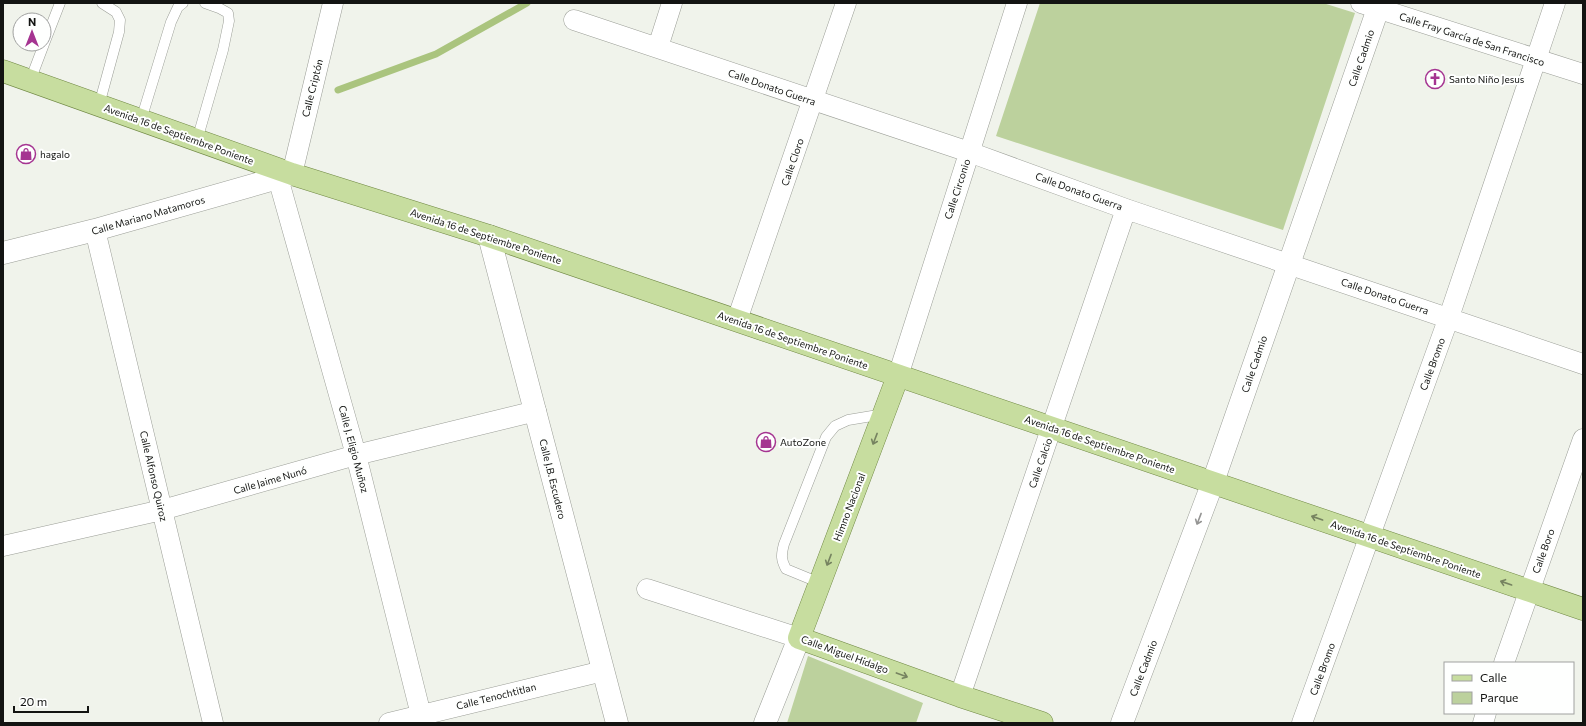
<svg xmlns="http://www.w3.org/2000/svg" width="1586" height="726" viewBox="0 0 1586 726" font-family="Commissioner,sans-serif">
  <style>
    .green { fill: #bcd19d }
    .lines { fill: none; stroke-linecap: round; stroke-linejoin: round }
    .stream { stroke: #aac47e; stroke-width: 7 }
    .service-casing { stroke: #9b9e97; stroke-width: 11 }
    .minor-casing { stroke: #9b9e97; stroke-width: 21 }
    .tertiary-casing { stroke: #9b9e97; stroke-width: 23 }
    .secondary-casing { stroke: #9b9e97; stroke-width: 23 }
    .primary-casing { stroke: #708844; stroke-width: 23 }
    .service { stroke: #fff; stroke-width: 10 }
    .minor { stroke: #fff; stroke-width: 20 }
    .tertiary { stroke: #fff; stroke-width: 22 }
    .secondary { stroke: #fff; stroke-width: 22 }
    .primary { stroke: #c7dd9f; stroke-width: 22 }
    .oneway { stroke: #768360 }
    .oneway2 { stroke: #959594 }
    .labels { text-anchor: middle; stroke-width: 4; stroke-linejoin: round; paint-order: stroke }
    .street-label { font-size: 10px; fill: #131412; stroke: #fefffe }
    .poi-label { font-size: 10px; fill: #131412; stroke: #fefffe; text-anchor: start }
  </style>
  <rect width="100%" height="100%" fill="#f0f3eb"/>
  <!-- green -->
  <path class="green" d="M 1040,3 L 1323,3 L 1355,13 L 1283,230 L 996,136 Z
    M 808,656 L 923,703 L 916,723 L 787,723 Z"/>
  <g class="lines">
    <!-- stream -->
    <path class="stream" d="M 338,90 L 436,54 L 527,3"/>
    <!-- service casing -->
    <g class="service-casing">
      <path id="service" d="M 44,44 L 60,3
        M 30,81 L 44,44
        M 99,105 L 119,32 L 120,20 L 116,12 L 102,3
        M 141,120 L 171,22 L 178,7 L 183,3
        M 197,140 L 223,50 L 229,21 L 228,13 L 219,8 L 205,3
        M 820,583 L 786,569 C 781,560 781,555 784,544 L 826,437 L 835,426 L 848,420 L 884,414"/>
    </g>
    <!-- minor casing -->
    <g class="minor-casing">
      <path id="minor" d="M 1361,3 L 1583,74
        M 574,20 L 969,152 L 1126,209 L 1583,364
        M 658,47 L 672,3
        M 292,174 L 333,3
        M 278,178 L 356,455 L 423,723
        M 95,230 L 213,723
        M 737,320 L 846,3
        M 898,376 L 1017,3
        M 3,546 L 162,510 L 356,455 L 536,411
        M 647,589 L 799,638
        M 1504,663 L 1583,439
        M 960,696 L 1126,209
        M 389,723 L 603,671
        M 1302,723 L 1449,317 L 1555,3
        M 1483,723 L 1486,713"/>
    </g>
    <!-- tertiary casing -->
    <g class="tertiary-casing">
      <path id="tertiary" d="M 489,236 L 617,723
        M 765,723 L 799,638
        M 1122,723 L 1213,482 L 1380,3"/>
    </g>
    <!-- secondary casing -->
    <g class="secondary-casing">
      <path id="secondary" d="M 3,253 L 95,230 L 292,174"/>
    </g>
    <!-- primary casing -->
    <g class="primary-casing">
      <path id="primary" d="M 3,71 L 292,174 L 489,236 L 1583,609
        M 898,376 L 799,638 L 960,696 L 1042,723"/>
    </g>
    <!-- service -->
    <use href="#service" class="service"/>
    <!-- minor -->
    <use href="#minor" class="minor"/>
    <!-- tertiary -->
    <use href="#tertiary" class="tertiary"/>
    <!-- secondary -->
    <use href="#secondary" class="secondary"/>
    <!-- primary -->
    <use href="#primary" class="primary"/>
  </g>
  <!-- one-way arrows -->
  <defs><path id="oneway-shaft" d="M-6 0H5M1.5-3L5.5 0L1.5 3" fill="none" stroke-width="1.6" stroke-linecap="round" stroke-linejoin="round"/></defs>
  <g class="oneway">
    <use href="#oneway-shaft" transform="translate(875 439) rotate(111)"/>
    <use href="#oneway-shaft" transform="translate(1317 518) rotate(-161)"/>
    <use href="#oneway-shaft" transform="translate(829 560) rotate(111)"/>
    <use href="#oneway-shaft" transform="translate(1506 583) rotate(-161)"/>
    <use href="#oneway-shaft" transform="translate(902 675) rotate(20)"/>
  </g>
  <use class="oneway2" href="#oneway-shaft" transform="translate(1199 519) rotate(111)"/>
  <!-- icons -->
  <defs>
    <g id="church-ring" transform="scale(1)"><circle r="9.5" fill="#fefffe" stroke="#a53491" stroke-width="1.5"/><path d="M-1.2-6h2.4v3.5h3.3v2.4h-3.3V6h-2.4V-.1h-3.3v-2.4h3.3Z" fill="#a53491"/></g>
    <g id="shop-ring" transform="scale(1)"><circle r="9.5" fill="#fefffe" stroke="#a53491" stroke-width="1.5"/><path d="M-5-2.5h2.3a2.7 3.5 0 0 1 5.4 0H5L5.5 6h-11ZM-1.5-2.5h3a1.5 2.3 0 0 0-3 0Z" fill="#a53491"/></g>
  </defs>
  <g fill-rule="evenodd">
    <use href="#church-ring" x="1435" y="79"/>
    <use href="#shop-ring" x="26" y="154"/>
    <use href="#shop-ring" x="766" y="442"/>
  </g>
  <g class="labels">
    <!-- street labels -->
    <g class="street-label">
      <text transform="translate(1472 39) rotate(18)" y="4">Calle Fray García de San Francisco</text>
      <text transform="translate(1361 58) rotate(-71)" y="4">Calle Cadmio</text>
      <text transform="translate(772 87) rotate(19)" y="4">Calle Donato Guerra</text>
      <text transform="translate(312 88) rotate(-76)" y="4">Calle Criptón</text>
      <text transform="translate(179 134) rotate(20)" y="4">Avenida 16 de Septiembre Poniente</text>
      <text transform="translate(792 162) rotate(-71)" y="4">Calle Cloro</text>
      <text transform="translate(957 189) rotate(-72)" y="4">Calle Circonio</text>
      <text transform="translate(1079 191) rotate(20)" y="4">Calle Donato Guerra</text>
      <text transform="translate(148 215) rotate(-16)" y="4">Calle Mariano Matamoros</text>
      <text transform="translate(486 236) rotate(18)" y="4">Avenida 16 de Septiembre Poniente</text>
      <text transform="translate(1385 296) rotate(19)" y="4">Calle Donato Guerra</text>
      <text transform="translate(793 340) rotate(19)" y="4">Avenida 16 de Septiembre Poniente</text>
      <text transform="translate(1254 364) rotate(-71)" y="4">Calle Cadmio</text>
      <text transform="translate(1432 364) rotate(-70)" y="4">Calle Bromo</text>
      <text transform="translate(1100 444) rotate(19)" y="4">Avenida 16 de Septiembre Poniente</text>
      <text transform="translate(354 449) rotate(75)" y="4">Calle J. Eligio Muñoz</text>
      <text transform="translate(1040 463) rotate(-71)" y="4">Calle Calcio</text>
      <text transform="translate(154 476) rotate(77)" y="4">Calle Alfonso Quiroz</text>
      <text transform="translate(553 479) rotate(76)" y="4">Calle J.B. Escudero</text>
      <text transform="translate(270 480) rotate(-16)" y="4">Calle Jaime Nunó</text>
      <text transform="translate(849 507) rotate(-69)" y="4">Himno Nacional</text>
      <text transform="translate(1406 549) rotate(19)" y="4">Avenida 16 de Septiembre Poniente</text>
      <text transform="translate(1543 551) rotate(-70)" y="4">Calle Boro</text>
      <text transform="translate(845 654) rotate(20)" y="4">Calle Miguel Hidalgo</text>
      <text transform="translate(1143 668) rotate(-69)" y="4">Calle Cadmio</text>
      <text transform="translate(1322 669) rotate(-70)" y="4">Calle Bromo</text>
      <text transform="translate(496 696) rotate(-14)" y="4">Calle Tenochtitlan</text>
    </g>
    <!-- poi labels -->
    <g class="poi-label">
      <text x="1449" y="83">Santo Niño Jesus</text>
      <text x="40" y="158">hagalo</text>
      <text x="780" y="446">AutoZone</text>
    </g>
  </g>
  <!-- border -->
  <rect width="1586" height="726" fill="none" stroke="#131412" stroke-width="8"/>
  <!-- legend -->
  <rect x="1444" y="662" width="130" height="52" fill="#fefffe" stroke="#a0a1a0"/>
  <rect x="1452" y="675" width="20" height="6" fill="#c7dd9f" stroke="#a0a1a0"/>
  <text x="1480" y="682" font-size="12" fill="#131412">Calle</text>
  <rect x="1452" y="692" width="20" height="12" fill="#bcd19d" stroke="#a0a1a0"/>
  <text x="1480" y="702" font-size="12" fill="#131412">Parque</text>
  <!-- north arrow -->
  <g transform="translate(32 32)"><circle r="19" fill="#fefffe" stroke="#a0a1a0"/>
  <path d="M0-3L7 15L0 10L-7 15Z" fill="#a53491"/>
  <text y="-6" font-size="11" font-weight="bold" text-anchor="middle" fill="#131412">N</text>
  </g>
  <!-- scale -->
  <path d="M14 706v6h74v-6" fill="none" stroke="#131412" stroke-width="2"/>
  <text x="20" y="706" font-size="12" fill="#131412" stroke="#fefffe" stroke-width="3" paint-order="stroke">20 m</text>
</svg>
